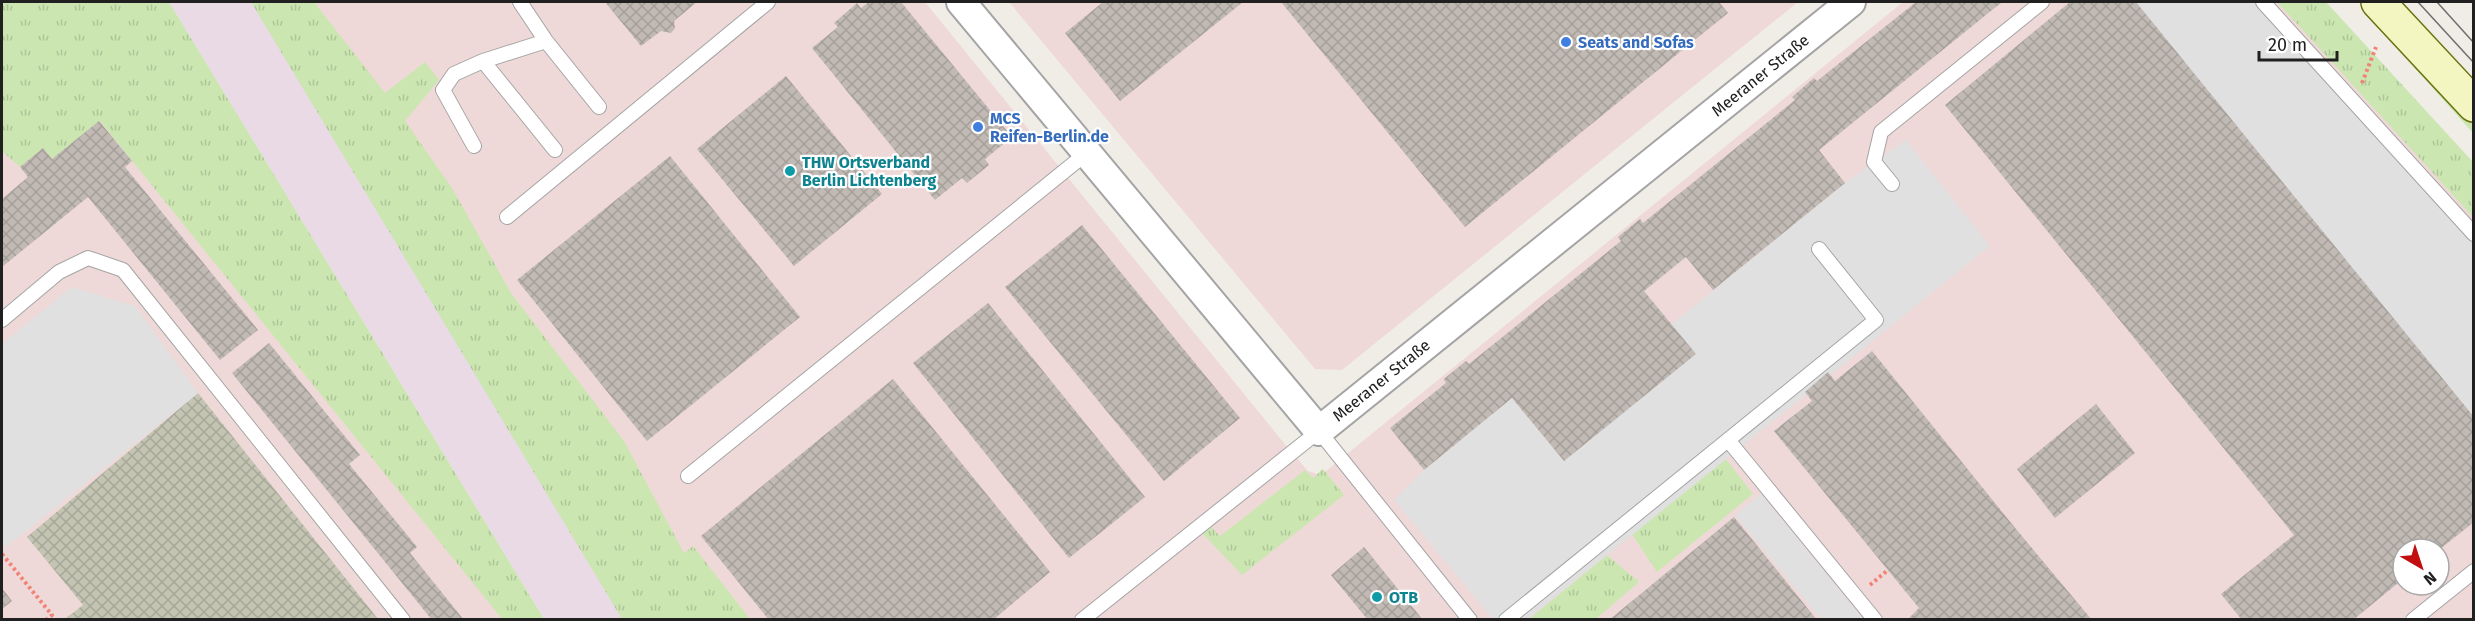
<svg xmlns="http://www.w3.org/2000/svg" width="2475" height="621" viewBox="0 0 2475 621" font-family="'Fira Sans',sans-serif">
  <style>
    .commercial { fill: #efd9d8; fill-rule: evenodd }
    .industrial { fill: #e9dae6 }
    .construction { fill: url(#construction-cross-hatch) }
    .grass { fill: url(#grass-tufts) }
    .parking { fill: #e0e0e0 }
    .building { fill: url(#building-cross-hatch) }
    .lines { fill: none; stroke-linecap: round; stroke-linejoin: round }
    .lane-casing { stroke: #a4a4a4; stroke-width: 16 }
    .street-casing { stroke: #a4a4a4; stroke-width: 32 }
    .secondary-casing { stroke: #67720d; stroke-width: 36 }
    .path { stroke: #f18378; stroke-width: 4; stroke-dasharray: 3 3; stroke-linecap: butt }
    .lane { stroke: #fff; stroke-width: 14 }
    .street { stroke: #fff; stroke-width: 28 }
    .secondary { stroke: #f3f6c0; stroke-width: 33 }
    .tram { stroke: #6e6e6e; stroke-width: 1.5 }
    .shop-dot { fill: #3f7fe0; stroke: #fff; stroke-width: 2 }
    .culture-dot { fill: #0f9aa8; stroke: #fff; stroke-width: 2 }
    .labels { text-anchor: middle; stroke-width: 4.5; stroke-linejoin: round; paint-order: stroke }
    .shop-label { font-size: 16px; font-weight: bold; fill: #366cbe; stroke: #fff; text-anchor: start }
    .street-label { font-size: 16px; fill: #202020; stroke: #fff }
    .culture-label { font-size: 16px; font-weight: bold; fill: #0d838f; stroke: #fff; text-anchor: start }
  </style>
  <defs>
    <pattern id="construction-cross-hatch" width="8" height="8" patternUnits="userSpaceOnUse" patternTransform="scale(1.5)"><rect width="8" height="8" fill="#c4c4b3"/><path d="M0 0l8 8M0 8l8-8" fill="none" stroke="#a8a89a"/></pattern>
    <pattern id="grass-tufts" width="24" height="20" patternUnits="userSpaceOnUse" patternTransform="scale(1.5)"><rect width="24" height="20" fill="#cbe6b1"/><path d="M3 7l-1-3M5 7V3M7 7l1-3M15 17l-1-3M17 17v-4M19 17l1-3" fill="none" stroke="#aec598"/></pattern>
    <pattern id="building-cross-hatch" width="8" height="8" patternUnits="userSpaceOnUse" patternTransform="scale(1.5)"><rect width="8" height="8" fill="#c0b9b4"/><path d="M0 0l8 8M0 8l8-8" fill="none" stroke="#a59f9a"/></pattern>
  </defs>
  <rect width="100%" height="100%" fill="#f0ede7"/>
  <!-- commercial -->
  <path class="commercial" d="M 2,2 L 522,619 L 2,619 Z
    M 311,2 L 925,2 L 1288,448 L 1308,471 L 1321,475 L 1903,2 L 2307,2 L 2473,177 L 2473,619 L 721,619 L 427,189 ZM 2403,549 L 2439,549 L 2439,585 L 2403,585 Z
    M 1009,2 L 1798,2 L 1342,370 L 1315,369 Z"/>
  <!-- industrial -->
  <path class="industrial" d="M 169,2 L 252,2 L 624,619 L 544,619 Z"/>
  <!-- construction -->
  <path class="construction" d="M 198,393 L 378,619 L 65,619 L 83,605 L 27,537 Z"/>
  <!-- grass -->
  <path class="grass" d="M 2,2 L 169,2 L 544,619 L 502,619 L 100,121 L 52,159 L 43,148 L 20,167 L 2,151 Z
    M 251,2 L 314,2 L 385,93 L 425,62 L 439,80 L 405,121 L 452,188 L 511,293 L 624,441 L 684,553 L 693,546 L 750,619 L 622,619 Z
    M 2277,2 L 2326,2 L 2473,162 L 2473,217 Z
    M 2390,32 L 2473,125 L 2473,133 L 2386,36 Z
    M 1726,459 L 1753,494 L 1657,572 L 1632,534 Z
    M 1323,469 L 1344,495 L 1242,575 L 1202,533 L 1211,527 L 1220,536 L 1305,470 L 1313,478 Z
    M 1607,555 L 1639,582 L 1596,619 L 1528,620 Z"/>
  <!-- parking -->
  <path class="parking" d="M 2136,2 L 2263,2 L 2473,234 L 2473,417 Z
    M 1906,140 L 1990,246 L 1528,619 L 1493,619 L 1394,500 L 1424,470 L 1512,398 L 1564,461 L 1695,354 L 1671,325 L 1845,183 Z
    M 72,287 L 135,306 L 198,393 L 6,547 L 2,542 L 2,344 Z
    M 1761,494 L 1863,619 L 1821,619 L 1735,515 Z"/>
  <!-- building -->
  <path class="building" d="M 605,2 L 697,2 L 674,21 L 675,28 L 671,33 L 661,31 L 641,46 Z
    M 869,2 L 901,2 L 1012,137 L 985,159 L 989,165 L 967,183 L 962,178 L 935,200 L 812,48 L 838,27 L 834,23 L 857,3 L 861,8 Z
    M 1103,2 L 1243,2 L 1120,101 L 1065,33 Z
    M 1281,2 L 1719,2 L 1728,13 L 1465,227 Z
    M 1916,2 L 2002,2 L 1819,150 L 1845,183 L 1713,290 L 1686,257 L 1644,291 L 1696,354 L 1564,461 L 1512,398 L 1424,470 L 1390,428 L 1446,383 L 1444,379 L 1466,361 L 1469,364 L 1621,241 L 1618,237 L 1640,219 L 1643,223 L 1795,100 L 1792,97 L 1814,78 L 1817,81 Z
    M 2070,2 L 2136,2 L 2474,417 L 2474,522 L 2440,549 L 2403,549 L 2403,579 L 2353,620 L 2242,620 L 2221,594 L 2294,535 L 1945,105 Z
    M 786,76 L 882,194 L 794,266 L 697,149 Z
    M 99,121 L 132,161 L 125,167 L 258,330 L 220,360 L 88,197 L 2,267 L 2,199 L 28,177 L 20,167 L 43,148 L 52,159 Z
    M 670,156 L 800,317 L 647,441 L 517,280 Z
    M 1082,225 L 1240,418 L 1164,481 L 1005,287 Z
    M 988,303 L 1145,497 L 1069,558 L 913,363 Z
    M 269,343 L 360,455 L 349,464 L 417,547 L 410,553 L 464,620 L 432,620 L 232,373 Z
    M 1872,351 L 2016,529 L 2092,620 L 1907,620 L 1919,608 L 1774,431 L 1812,401 L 1805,392 L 1828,372 L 1835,381 Z
    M 893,379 L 1050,572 L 993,620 L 769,620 L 701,536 Z
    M 2096,404 L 2135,453 L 2055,518 L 2017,469 Z
    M 1734,517 L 1817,620 L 1609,620 Z
    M 1364,547 L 1423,620 L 1368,620 L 1331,575 Z
    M 2,588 L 12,601 L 2,609 Z"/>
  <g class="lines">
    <!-- lane casing -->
    <g class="lane-casing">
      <path id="lane" d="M 520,2 L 546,41 L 599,107
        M 2263,2 L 2474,234
        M 546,41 L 483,61 L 555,150
        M 474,146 L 443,90 L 454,74 L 483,61
        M 1892,184 L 1874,162 L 1881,132 L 2042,2
        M 507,217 L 768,2
        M 2,320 L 59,272 L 88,258 L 123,270 L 403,620
        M 1728,440 L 1875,620
        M 688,476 L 1088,152
        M 1082,620 L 1319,431 L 1470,620
        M 1506,620 L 1876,320 L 1819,249
        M 2413,620 L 2474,571"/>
    </g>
    <!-- street casing -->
    <g class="street-casing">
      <path id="street" d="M 961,2 L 1319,431 L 1851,2"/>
    </g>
    <!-- secondary casing -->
    <g class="secondary-casing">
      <path id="secondary" d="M 2378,2 L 2474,105"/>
    </g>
    <!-- path -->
    <path class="path" d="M 2362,83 L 2376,47
      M 2,554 L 52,615 L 46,620
      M 1870,585 L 1888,570"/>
    <!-- lane -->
    <use href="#lane" class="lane"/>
    <!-- street -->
    <use href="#street" class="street"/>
    <!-- secondary -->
    <use href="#secondary" class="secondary"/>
    <!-- tram -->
    <path class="tram" d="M 2418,2 L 2474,63
      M 2437,2 L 2474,43"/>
  </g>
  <!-- markers -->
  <g class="shop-dot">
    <circle cx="1566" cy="42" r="6"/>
    <circle cx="978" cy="127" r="6"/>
  </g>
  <g class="culture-dot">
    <circle cx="790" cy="171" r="6"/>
    <circle cx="1377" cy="597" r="6"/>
  </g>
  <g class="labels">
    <!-- shop labels -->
    <g class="shop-label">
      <text x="1578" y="48">Seats and Sofas</text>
      <text x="990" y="124">MCS<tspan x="990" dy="18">Reifen-Berlin.de</tspan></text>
    </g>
    <!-- street labels -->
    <g class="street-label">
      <text transform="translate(1760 75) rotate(-39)" y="6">Meeraner Straße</text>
      <text transform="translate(1381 380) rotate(-39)" y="6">Meeraner Straße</text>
    </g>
    <!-- culture labels -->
    <g class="culture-label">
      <text x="802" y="168">THW Ortsverband<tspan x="802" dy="18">Berlin Lichtenberg</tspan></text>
      <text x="1389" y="603">OTB</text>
    </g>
  </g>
  <!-- border -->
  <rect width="2475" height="621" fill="none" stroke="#202020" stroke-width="6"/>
  <!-- north arrow -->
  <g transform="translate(2421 567) rotate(141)"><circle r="28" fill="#ffffff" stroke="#a6a6a6" stroke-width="1.5"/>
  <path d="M0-4.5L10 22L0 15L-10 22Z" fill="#c20e0f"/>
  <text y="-9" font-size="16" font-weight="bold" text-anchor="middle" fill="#202020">N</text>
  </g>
  <!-- scale -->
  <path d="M2259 51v9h78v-9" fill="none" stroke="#202020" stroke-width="3"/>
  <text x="2268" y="51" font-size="18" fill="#202020" stroke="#ffffff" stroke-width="4.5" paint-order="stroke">20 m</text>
</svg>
